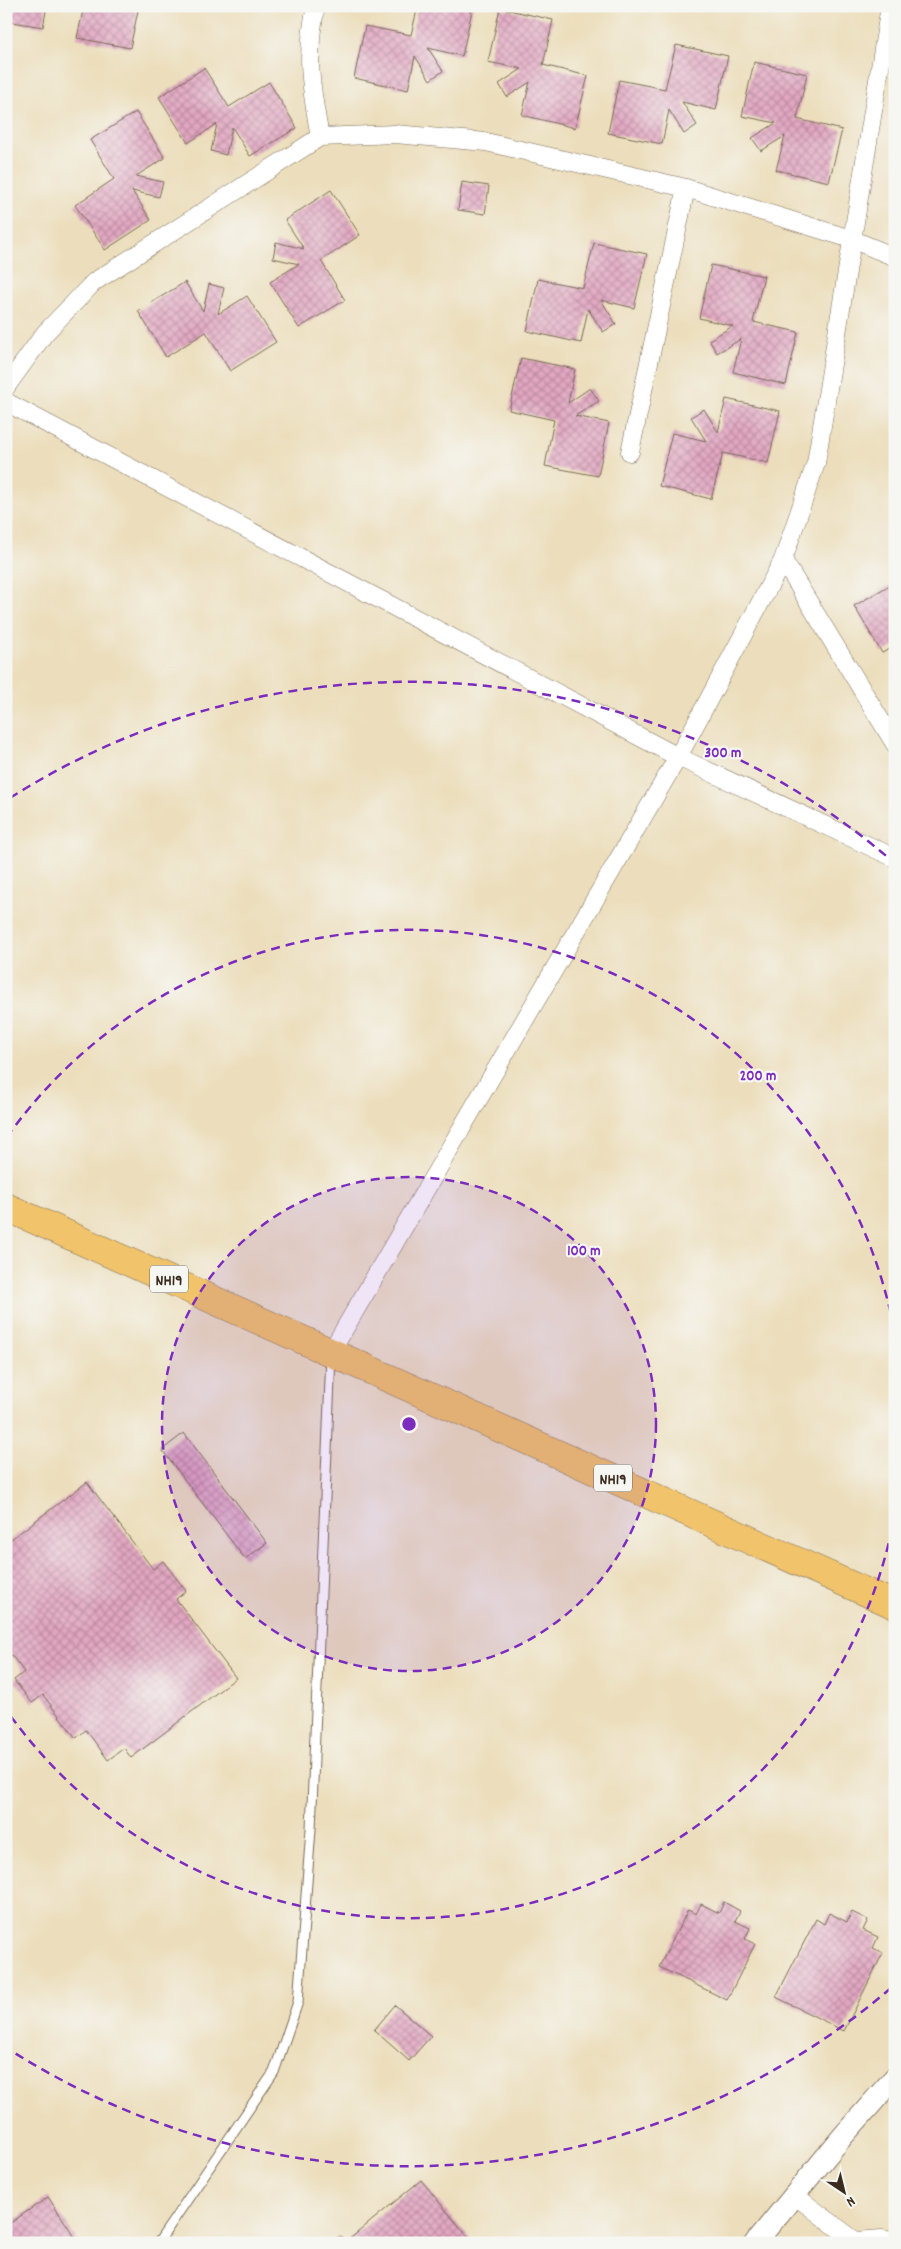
<svg xmlns="http://www.w3.org/2000/svg" width="901" height="2249" viewBox="0 0 901 2249" font-family="Dekko,sans-serif">
  <style>
    .building { fill: url(#building-cross-hatch) }
    .lines { fill: none; stroke-linecap: round; stroke-linejoin: round }
    .service-casing { stroke: #796955; stroke-width: 11 }
    .minor-casing { stroke: #796955; stroke-width: 19 }
    .tertiary-casing { stroke: #796955; stroke-width: 23 }
    .trunk-casing { stroke: #796955; stroke-width: 29 }
    .service { stroke: #fff; stroke-width: 9 }
    .minor { stroke: #fff; stroke-width: 18 }
    .tertiary { stroke: #fff; stroke-width: 21 }
    .trunk { stroke: #f1c36a; stroke-width: 28 }
    .ring { fill: none; stroke: #7b2cbf; stroke-width: 2.5; stroke-dasharray: 9 6 }
    .labels { text-anchor: middle; stroke-width: 4.5; stroke-linejoin: round; paint-order: stroke }
    .shield { fill: #f6f6f2; stroke: #73675e; stroke-width: 1 }
    .shield-label { font-size: 16px; font-weight: bold; fill: #3b2a1e }
    .centre { fill: #7b2cbf; stroke: #f6f6f2; stroke-width: 2.5 }
    .ring-label { font-size: 15px; text-anchor: middle; font-weight: bold; fill: #7b2cbf; stroke: #f6f6f2; stroke-width: 4.5; stroke-linejoin: round; paint-order: stroke }
  </style>
  <defs>
    <pattern id="building-cross-hatch" width="8" height="8" patternUnits="userSpaceOnUse" patternTransform="scale(1.25)"><rect width="8" height="8" fill="#e2a7c2"/><path d="M0 0l8 8M0 8l8-8" fill="none" stroke="#b8889d"/></pattern>
  </defs>
  <rect width="100%" height="100%" fill="#f6f6f2"/>
  <filter id="ink" filterUnits="userSpaceOnUse"><feTurbulence type="fractalNoise" baseFrequency=".02" numOctaves="2"/><feDisplacementMap in="SourceGraphic" scale="10" xChannelSelector="R" yChannelSelector="G"/><feConvolveMatrix kernelMatrix="1 2 1 2 8 2 1 2 1" color-interpolation-filters="sRGB"/></filter>
  <filter id="wash" filterUnits="userSpaceOnUse"><feTurbulence type="fractalNoise" baseFrequency=".0096" numOctaves="4" result="noise"/><feDisplacementMap in="SourceGraphic" scale="20" xChannelSelector="R" yChannelSelector="G"/><feGaussianBlur stdDeviation="1.12" result="paint"/><feColorMatrix in="noise" values="0 0 0 0 0 0 0 0 0 0 0 0 0 0 0 0 0 1.4 0 .05"/><feComposite in="paint" operator="in"/></filter>
  <g filter="url(#wash)">
    <rect width="100%" height="100%" fill="#ecdebc"/>
    <g id="blocks">
      <!-- building -->
      <path class="building" d="M 6,6 L 47,6 L 43,27 L 6,21 Z
        M 84,6 L 139,6 L 130,48 L 77,38 Z
        M 418,6 L 473,6 L 462,56 L 428,48 L 443,71 L 430,80 L 415,56 L 408,90 L 354,78 L 365,26 L 411,35 Z
        M 500,8 L 553,20 L 543,65 L 588,76 L 575,128 L 522,115 L 530,82 L 507,97 L 499,84 L 522,69 L 488,62 Z
        M 676,45 L 728,56 L 716,110 L 682,102 L 697,125 L 684,134 L 669,110 L 662,144 L 608,133 L 619,80 L 665,89 Z
        M 754,62 L 807,74 L 797,119 L 842,130 L 829,182 L 776,170 L 785,136 L 761,151 L 752,138 L 776,123 L 742,116 Z
        M 204,68 L 229,107 L 269,82 L 297,128 L 250,156 L 232,127 L 226,155 L 211,151 L 217,124 L 188,143 L 159,97 Z
        M 136,112 L 165,158 L 136,176 L 163,182 L 159,197 L 132,191 L 151,220 L 105,250 L 75,205 L 114,179 L 90,140 Z
        M 462,182 L 489,186 L 485,214 L 458,210 Z
        M 331,190 L 360,235 L 321,261 L 345,300 L 299,328 L 270,282 L 299,264 L 273,258 L 276,242 L 304,249 L 285,220 Z
        M 594,243 L 647,254 L 634,308 L 601,300 L 616,324 L 603,332 L 588,309 L 581,343 L 527,331 L 538,279 L 583,288 Z
        M 711,265 L 764,276 L 753,322 L 798,332 L 786,385 L 733,372 L 741,339 L 717,353 L 709,340 L 733,326 L 699,318 Z
        M 185,282 L 203,311 L 209,284 L 224,288 L 218,314 L 247,296 L 276,342 L 230,371 L 206,332 L 166,357 L 138,311 Z
        M 521,358 L 575,369 L 568,403 L 590,388 L 599,401 L 575,416 L 609,423 L 598,476 L 545,466 L 554,420 L 509,410 Z
        M 726,399 L 780,411 L 768,463 L 723,453 L 711,499 L 659,486 L 672,433 L 706,441 L 691,417 L 704,409 L 718,432 Z
        M 895,582 L 895,646 L 882,653 L 854,606 Z
        M 184,1433 L 267,1543 L 245,1559 L 162,1450 Z
        M 87,1482 L 153,1569 L 163,1561 L 186,1591 L 176,1599 L 236,1678 L 131,1758 L 124,1748 L 108,1760 L 86,1730 L 76,1738 L 43,1695 L 32,1703 L 14,1680 L 24,1672 L 6,1648 L 6,1543 Z
        M 724,1902 L 740,1911 L 735,1921 L 750,1928 L 745,1939 L 755,1944 L 727,2000 L 659,1967 L 688,1910 L 696,1914 L 701,1904 L 719,1913 Z
        M 852,1912 L 868,1920 L 863,1930 L 878,1937 L 873,1948 L 883,1953 L 844,2031 L 776,1997 L 816,1919 L 824,1924 L 829,1913 L 847,1922 Z
        M 395,2005 L 431,2036 L 409,2061 L 374,2030 Z
        M 421,2180 L 473,2243 L 346,2243 L 346,2242 Z
        M 48,2197 L 79,2243 L 6,2243 L 6,2226 Z"/>
    </g>
  </g>
  <g filter="url(#ink)">
    <use href="#blocks" fill-opacity="0" stroke="#796955" stroke-width="1"/>
    <g class="lines">
      <!-- service casing -->
      <g class="service-casing">
        <path id="service" d="M 339,2242 L 340,2243
          M 158,2243 L 274,2072 L 298,2002 L 311,1829 L 331,1356"/>
      </g>
      <!-- minor casing -->
      <g class="minor-casing">
        <path id="minor" d="M 316,6 C 305,57 311,87 320,137
          M 6,387 L 45,333 L 94,282 L 320,137 L 395,134 L 486,142 L 686,188 L 851,239 L 895,257
          M 6,402 L 678,757 L 895,858
          M 630,452 L 686,188
          M 783,560 L 895,744
          M 331,1352 L 678,757 L 783,560 L 816,463 L 890,6
          M 794,2195 L 858,2243
          M 856,2241 L 882,2239 L 895,2242"/>
      </g>
      <!-- tertiary casing -->
      <g class="tertiary-casing">
        <path id="tertiary" d="M 755,2243 L 843,2136 L 895,2077"/>
      </g>
      <!-- trunk casing -->
      <g class="trunk-casing">
        <path id="trunk" d="M 6,1207 L 895,1605"/>
      </g>
      <!-- service -->
      <use href="#service" class="service"/>
      <!-- minor -->
      <use href="#minor" class="minor"/>
      <!-- tertiary -->
      <use href="#tertiary" class="tertiary"/>
      <!-- trunk -->
      <use href="#trunk" class="trunk"/>
    </g>
  </g>
  <!-- distance rings -->
  <circle cx="409" cy="1424" r="247" fill="#7b2cbf" fill-opacity=".12"/>
  <g class="ring">
    <circle cx="409" cy="1424" r="247"/>
    <path d="M895 1514A494 494 0 0 1 7 1711M7 1137A494 494 0 0 1 895 1334"/>
    <path d="M891 1988A742 742 0 0 1 10 2050M10 798A742 742 0 0 1 891 860"/>
  </g>
  <g class="labels">
    <!-- shield labels -->
    <g class="shield">
      <rect x="150" y="1265.5" width="38" height="27" rx="4"/>
      <rect x="594" y="1464.5" width="38" height="27" rx="4"/>
    </g>
    <g class="shield-label">
      <text x="169" y="1285">NH19</text>
      <text x="613" y="1484">NH19</text>
    </g>
  </g>
  <circle cx="409" cy="1424" r="8" class="centre"/>
  <g class="ring-label">
    <text x="723" y="757">300 m</text>
    <text x="758" y="1080">200 m</text>
    <text x="584" y="1255">100 m</text>
  </g>
  <!-- margin -->
  <rect width="901" height="2249" fill="none" stroke="#f6f6f2" stroke-width="25"/>
  <!-- north arrow -->
  <g transform="translate(844 2192) rotate(145)" stroke="#f6f6f2" stroke-width="4" paint-order="stroke">
  <path d="M0-4L9 19L0 12L-9 19Z" fill="#3b2a1e"/>
  <text y="-8" font-size="14" font-weight="bold" text-anchor="middle" fill="#3b2a1e">N</text>
  </g>
</svg>
